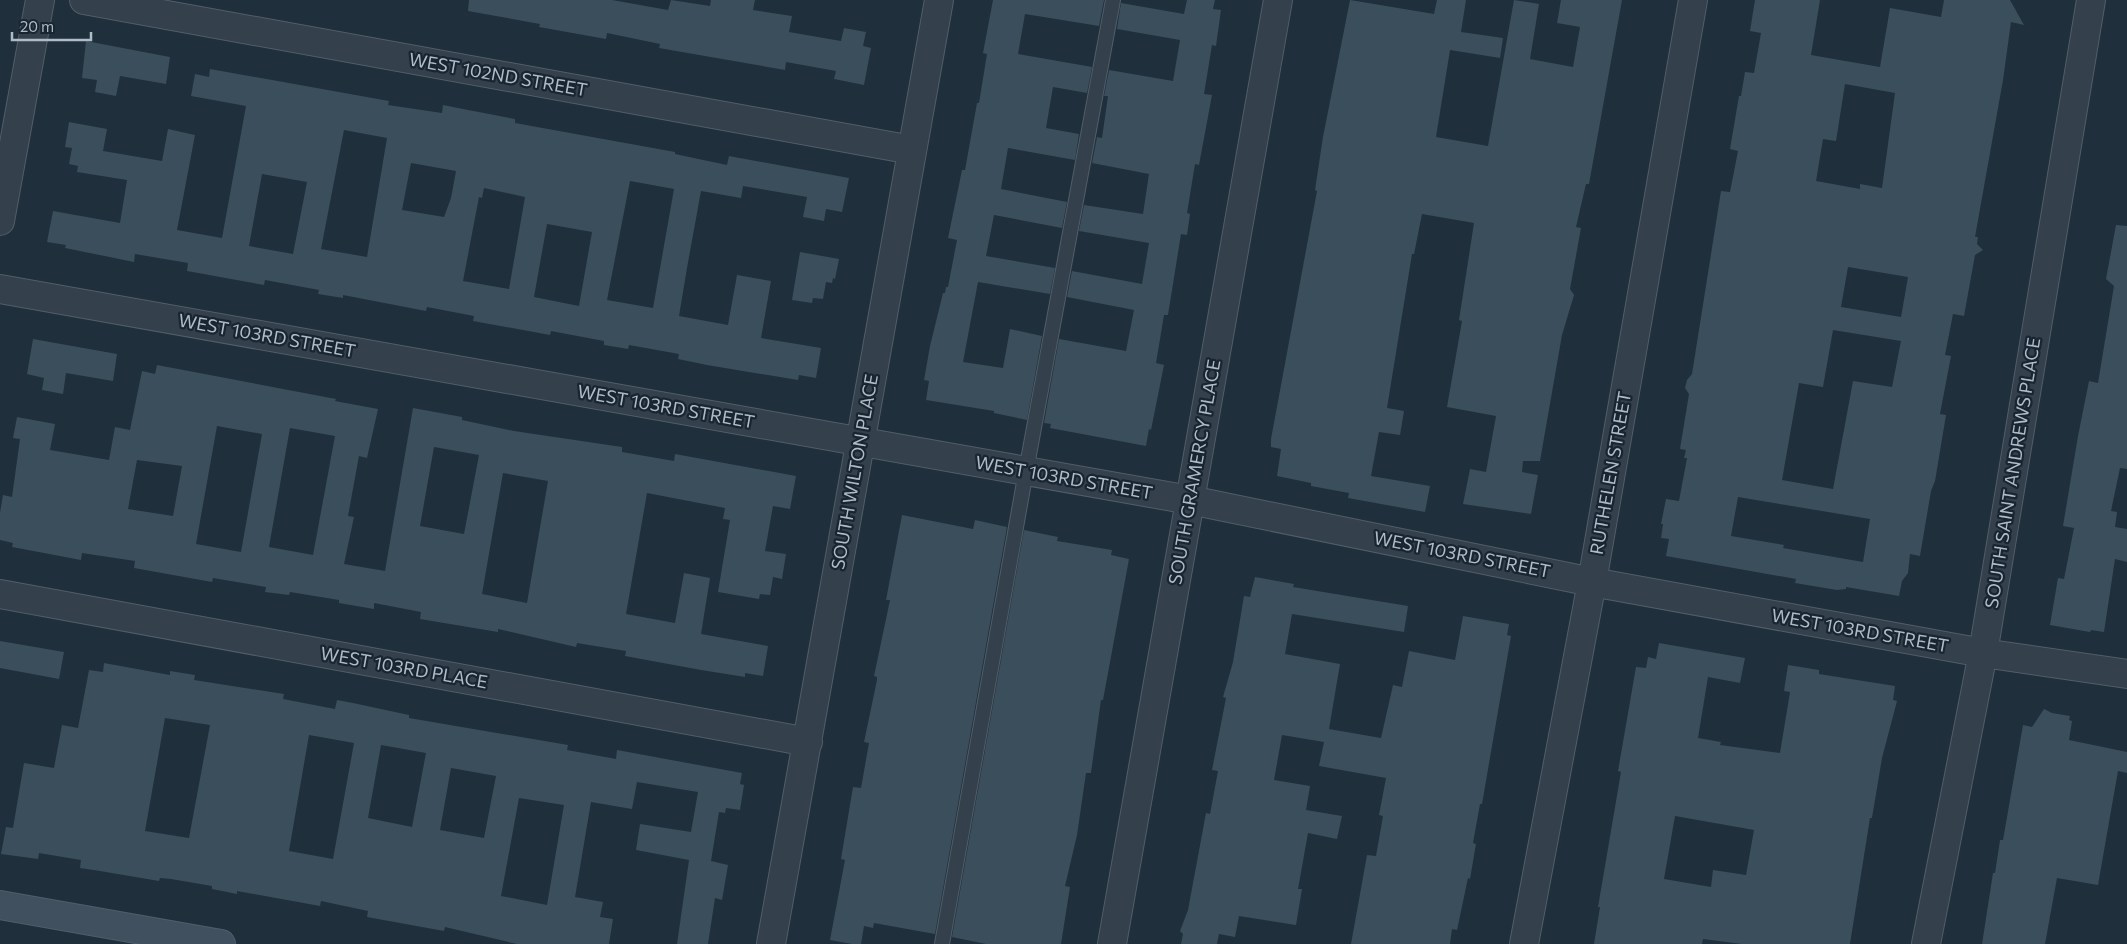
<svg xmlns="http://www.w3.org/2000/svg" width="2127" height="944" viewBox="0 0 2127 944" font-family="Commissioner,sans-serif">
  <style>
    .building { fill: #3b4e5b; fill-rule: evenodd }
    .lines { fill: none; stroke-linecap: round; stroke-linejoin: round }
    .lane-casing { stroke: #515e69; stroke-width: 16 }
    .street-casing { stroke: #515e69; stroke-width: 30 }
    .secondary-casing { stroke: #515e69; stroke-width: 30 }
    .lane { stroke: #34404c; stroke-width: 14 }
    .street { stroke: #34404c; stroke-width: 28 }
    .secondary { stroke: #41505f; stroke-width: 28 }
    .labels { text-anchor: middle; stroke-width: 4.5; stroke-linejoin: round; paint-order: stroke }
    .street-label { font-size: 18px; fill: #aebbc8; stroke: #192530 }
  </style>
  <rect width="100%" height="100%" fill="#202f3c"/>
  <!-- building -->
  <path class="building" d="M 469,0 L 612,0 L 668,10 L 671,0 L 710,6 L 711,0 L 755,0 L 753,10 L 792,16 L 789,32 L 841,41 L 844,28 L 866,32 L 863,46 L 871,48 L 864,85 L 834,79 L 836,71 L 786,62 L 785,70 L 659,48 L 660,44 L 607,33 L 606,39 L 539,27 L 540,24 L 468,11 Z
    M 993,0 L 1104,0 L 1099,26 L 1025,14 L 1018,54 L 1092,67 L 1087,93 L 1053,87 L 1046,128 L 1079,134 L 1075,160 L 1008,148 L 1001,189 L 1067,202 L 1062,228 L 994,215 L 986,256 L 1055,268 L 1050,294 L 978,282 L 963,362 L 1003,368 L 1010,329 L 1042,336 L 1027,420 L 994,413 L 994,411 L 926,400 L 929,381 L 924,380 L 930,346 L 943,293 L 945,293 L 946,287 L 948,287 L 957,240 L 948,238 L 962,170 L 965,170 L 977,103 L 979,103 L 987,54 L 983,53 Z
    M 1187,0 L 1215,0 L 1213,9 L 1221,10 L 1216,46 L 1212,45 L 1204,94 L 1212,95 L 1199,165 L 1195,164 L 1187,213 L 1190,214 L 1187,235 L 1181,234 L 1168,315 L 1164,315 L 1156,363 L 1164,365 L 1151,430 L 1149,429 L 1146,446 L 1050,428 L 1051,424 L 1044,423 L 1059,339 L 1126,351 L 1134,310 L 1067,297 L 1072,271 L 1142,284 L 1149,243 L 1079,231 L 1084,205 L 1143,214 L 1149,174 L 1092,163 L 1097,137 L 1102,138 L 1108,96 L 1104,96 L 1109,70 L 1173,81 L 1180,40 L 1117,29 L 1121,3 L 1184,14 Z
    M 1350,0 L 1434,14 L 1437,0 L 1466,0 L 1461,32 L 1503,38 L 1500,58 L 1450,50 L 1436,137 L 1488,146 L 1514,0 L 1539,4 L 1530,59 L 1573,67 L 1580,27 L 1557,23 L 1561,0 L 1622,0 L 1589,184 L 1586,184 L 1576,227 L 1581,228 L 1570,289 L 1574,295 L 1562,335 L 1540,461 L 1523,461 L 1522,472 L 1538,475 L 1531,514 L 1463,504 L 1470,469 L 1486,472 L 1496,416 L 1447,407 L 1462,321 L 1459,320 L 1474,223 L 1422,214 L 1414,254 L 1412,254 L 1387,408 L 1404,411 L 1400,435 L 1379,432 L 1371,476 L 1430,486 L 1425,512 L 1348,498 L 1349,493 L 1311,486 L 1311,483 L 1277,476 L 1281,449 L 1271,447 L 1271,439 L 1317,191 L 1315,190 L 1323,137 Z
    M 1755,0 L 1820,0 L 1811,55 L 1880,67 L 1890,8 L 1941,17 L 1944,0 L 2010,0 L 2024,25 L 2011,22 L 2003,80 L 1975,237 L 1978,237 L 1977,244 L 1983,250 L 1975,255 L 1964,316 L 1953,314 L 1945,355 L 1951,356 L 1940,414 L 1946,415 L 1935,481 L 1931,491 L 1920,556 L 1910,554 L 1908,573 L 1902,581 L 1899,596 L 1846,587 L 1846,589 L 1837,590 L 1795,583 L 1796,579 L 1666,556 L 1669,539 L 1661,538 L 1663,524 L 1661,524 L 1666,499 L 1679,501 L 1687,458 L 1684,458 L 1686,450 L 1680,449 L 1689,394 L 1685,388 L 1687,380 L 1692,374 L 1721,191 L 1730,192 L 1738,151 L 1730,149 L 1739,96 L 1741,96 L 1745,72 L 1754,73 L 1761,33 L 1750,31 ZM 1845,84 L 1895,93 L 1882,188 L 1860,184 L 1860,189 L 1816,181 L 1823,139 L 1836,141 ZM 1848,267 L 1908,277 L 1901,317 L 1841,307 ZM 1833,330 L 1901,341 L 1892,387 L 1853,381 L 1833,489 L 1782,480 L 1799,383 L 1823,387 ZM 1738,497 L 1870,519 L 1863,562 L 1783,548 L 1784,545 L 1731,536 Z
    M 86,41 L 170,57 L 166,84 L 120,76 L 116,96 L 95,92 L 97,80 L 82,78 Z
    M 210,69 L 389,101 L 388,105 L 442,113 L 443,105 L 463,109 L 515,119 L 515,123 L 675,152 L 675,154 L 727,165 L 729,156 L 849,178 L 842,212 L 826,209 L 824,221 L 803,217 L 807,197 L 743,186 L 741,198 L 701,191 L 687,268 L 679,316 L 728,325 L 737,275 L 771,281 L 761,338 L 821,348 L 816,378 L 799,375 L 798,380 L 707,365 L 678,359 L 679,354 L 629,345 L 628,349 L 604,345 L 604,341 L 551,331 L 550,335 L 473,321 L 474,316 L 427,307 L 426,311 L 343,295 L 343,298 L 318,294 L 319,290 L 265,280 L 264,285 L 187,271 L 188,263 L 135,254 L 134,262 L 65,248 L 66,245 L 47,242 L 53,211 L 120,223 L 127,180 L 77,172 L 78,166 L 69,164 L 72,148 L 65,147 L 69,122 L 107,129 L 103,151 L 162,161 L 168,129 L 195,135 L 177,230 L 222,238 L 246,106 L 191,96 L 195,74 L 209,77 ZM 344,130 L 387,138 L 367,257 L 321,249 ZM 411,163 L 456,171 L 451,198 L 444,217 L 402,210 ZM 262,174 L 307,182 L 293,254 L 249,246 ZM 630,181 L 674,189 L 653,308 L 607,300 ZM 484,188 L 525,197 L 509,289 L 463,281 L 479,197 L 482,198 ZM 547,224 L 592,232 L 579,306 L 534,297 Z
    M 2116,225 L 2127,226 L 2127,469 L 2120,468 L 2111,511 L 2117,512 L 2115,527 L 2127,529 L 2127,562 L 2115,559 L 2104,632 L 2091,630 L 2090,632 L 2050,625 L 2058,578 L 2064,579 L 2074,528 L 2063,526 L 2078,436 L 2089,381 L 2098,383 L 2114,286 L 2106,279 Z
    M 800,252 L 839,259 L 835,279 L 833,278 L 832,283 L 826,282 L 823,299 L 813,298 L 812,303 L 792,300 Z
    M 33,339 L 117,354 L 113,381 L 66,373 L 63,394 L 42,390 L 44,378 L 27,374 Z
    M 157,365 L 336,399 L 335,401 L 378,409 L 367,458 L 359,456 L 348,516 L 354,517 L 344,564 L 385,571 L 413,408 L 462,417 L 462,420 L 514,431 L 622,447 L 622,452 L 674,461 L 675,454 L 796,476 L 790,509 L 773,506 L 765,551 L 786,554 L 782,579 L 773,577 L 770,595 L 760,594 L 759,599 L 718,592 L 730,520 L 723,519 L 725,508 L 647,493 L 626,614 L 675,623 L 684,573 L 710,578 L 701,634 L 768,646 L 763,676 L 745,673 L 745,677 L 701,670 L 625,656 L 626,651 L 577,643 L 576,647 L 498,629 L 498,632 L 420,619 L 421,612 L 374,603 L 374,609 L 339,603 L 339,600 L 290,592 L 289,595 L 265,592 L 266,587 L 213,578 L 212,582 L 134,568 L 135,561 L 82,553 L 81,560 L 12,547 L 13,543 L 0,540 L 0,513 L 3,495 L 12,497 L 20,439 L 13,438 L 17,417 L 55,424 L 50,450 L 109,460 L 115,427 L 130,430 L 142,371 L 155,374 ZM 217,426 L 262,434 L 241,552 L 196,544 ZM 290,428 L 335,436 L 313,555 L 269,547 ZM 434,447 L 479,455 L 464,534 L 420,526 ZM 137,460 L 182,466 L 173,516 L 128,509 ZM 503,473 L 548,481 L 527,603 L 482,594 Z
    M 902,515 L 973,529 L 975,520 L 1007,527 L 935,934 L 874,923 L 873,928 L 864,926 L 861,944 L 852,944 L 830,940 L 845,860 L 841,859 L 853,787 L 861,788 L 869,743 L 864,742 L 877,680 L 877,677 L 874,676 L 890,600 L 886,600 Z
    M 1024,530 L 1058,537 L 1057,541 L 1112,550 L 1111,555 L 1129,559 L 1103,700 L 1101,700 L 1091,773 L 1086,773 L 1077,835 L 1065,886 L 1070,887 L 1061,944 L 986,944 L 952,937 Z
    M 1255,577 L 1294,584 L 1293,587 L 1408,606 L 1404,632 L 1292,614 L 1285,654 L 1340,664 L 1329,729 L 1381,738 L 1393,685 L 1402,687 L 1409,651 L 1455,660 L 1463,616 L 1509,624 L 1507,635 L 1511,636 L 1482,804 L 1480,804 L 1473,843 L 1476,844 L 1470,879 L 1468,878 L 1457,930 L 1452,929 L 1450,944 L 1351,944 L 1367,855 L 1376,856 L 1383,816 L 1379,815 L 1386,778 L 1319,766 L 1324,742 L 1282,735 L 1274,780 L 1310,786 L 1306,810 L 1342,816 L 1337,839 L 1308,833 L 1298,889 L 1302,889 L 1296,925 L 1239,916 L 1235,937 L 1219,934 L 1217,944 L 1181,944 L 1183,934 L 1180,931 L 1188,910 L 1206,813 L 1210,814 L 1218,771 L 1212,770 L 1226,698 L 1223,697 L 1233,662 L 1244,596 L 1250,597 Z
    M 0,641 L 64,652 L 59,679 L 0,668 Z
    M 1659,643 L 1745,658 L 1740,683 L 1708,677 L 1698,738 L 1721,742 L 1720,745 L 1780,753 L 1790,692 L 1784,691 L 1788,665 L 1819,670 L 1819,674 L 1895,686 L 1893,700 L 1897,701 L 1882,758 L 1872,818 L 1870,818 L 1850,944 L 1742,944 L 1703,939 L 1702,944 L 1594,944 L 1600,907 L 1598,907 L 1621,772 L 1618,771 L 1636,667 L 1646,668 L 1648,657 L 1656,659 ZM 1675,816 L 1754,830 L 1746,875 L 1713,870 L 1711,887 L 1664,879 Z
    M 104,663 L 170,675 L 170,671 L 195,675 L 194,680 L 284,694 L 283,699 L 335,709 L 337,700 L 353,703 L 409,715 L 409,718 L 568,745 L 567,750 L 616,759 L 617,750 L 742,773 L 740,784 L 744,785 L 740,810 L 726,808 L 725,813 L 719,812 L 711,861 L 728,865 L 722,900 L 715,898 L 708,944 L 677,944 L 689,860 L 636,850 L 640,824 L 691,832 L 698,792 L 637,782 L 632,809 L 591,802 L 575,897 L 603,902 L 600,917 L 613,919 L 609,944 L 517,944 L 445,927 L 444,931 L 367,917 L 368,911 L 321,901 L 320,906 L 237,891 L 237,894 L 212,889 L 212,886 L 171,879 L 160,878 L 159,881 L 100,871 L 80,868 L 81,860 L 39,853 L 38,859 L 1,854 L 6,827 L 13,828 L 24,763 L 54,768 L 62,725 L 78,728 L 89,670 L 103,672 ZM 165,718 L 210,725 L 189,838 L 145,831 ZM 309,735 L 354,743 L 333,859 L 289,851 ZM 381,745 L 426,753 L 412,827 L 368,818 ZM 451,768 L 496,776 L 484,838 L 440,830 ZM 519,798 L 564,805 L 547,905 L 501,896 Z
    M 2044,709 L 2052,713 L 2070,716 L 2069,720 L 2072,721 L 2069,740 L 2127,752 L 2127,773 L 2118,771 L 2098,885 L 2057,878 L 2045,944 L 1982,944 L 1993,873 L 1995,873 L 2000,840 L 2003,840 L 2023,725 L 2032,727 Z"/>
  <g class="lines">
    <!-- lane casing -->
    <g class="lane-casing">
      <path id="lane" d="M 942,944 L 1026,471 L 1113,0"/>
    </g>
    <!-- street casing -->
    <g class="street-casing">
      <path id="street" d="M 84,0 L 912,150
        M 0,221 L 40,0
        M 0,289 L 1190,500 L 1592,582 L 1983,653 L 2127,674
        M 0,594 L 808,742
        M 771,944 L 939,0
        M 1112,944 L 1278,0
        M 1524,944 L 1592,582 L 1693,0
        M 1926,944 L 1983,653 L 2091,0"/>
    </g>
    <!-- secondary casing -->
    <g class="secondary-casing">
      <path id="secondary" d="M 0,905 L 221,944"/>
    </g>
    <!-- lane -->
    <use href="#lane" class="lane"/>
    <!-- street -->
    <use href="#street" class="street"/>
    <!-- secondary -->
    <use href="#secondary" class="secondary"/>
  </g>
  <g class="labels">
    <!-- street labels -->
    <g class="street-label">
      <text transform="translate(498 75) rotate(10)" y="6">WEST 102ND STREET</text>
      <text transform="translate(267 336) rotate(10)" y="6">WEST 103RD STREET</text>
      <text transform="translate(666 407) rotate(10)" y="6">WEST 103RD STREET</text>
      <text transform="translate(855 472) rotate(-80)" y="6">SOUTH WILTON PLACE</text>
      <text transform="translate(1195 472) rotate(-80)" y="6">SOUTH GRAMERCY PLACE</text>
      <text transform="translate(1611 473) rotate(-80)" y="6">RUTHELEN STREET</text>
      <text transform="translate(2013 473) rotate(-81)" y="6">SOUTH SAINT ANDREWS PLACE</text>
      <text transform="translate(1064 478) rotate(10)" y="6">WEST 103RD STREET</text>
      <text transform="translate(1462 555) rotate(11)" y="6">WEST 103RD STREET</text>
      <text transform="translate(1860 631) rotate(10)" y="6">WEST 103RD STREET</text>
      <text transform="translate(404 668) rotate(10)" y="6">WEST 103RD PLACE</text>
    </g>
  </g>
  <!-- scale -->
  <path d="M12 32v8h79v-8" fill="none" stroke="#aebbc8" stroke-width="2.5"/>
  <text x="20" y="32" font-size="15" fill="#aebbc8" stroke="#192530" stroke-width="4" paint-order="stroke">20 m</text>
</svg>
